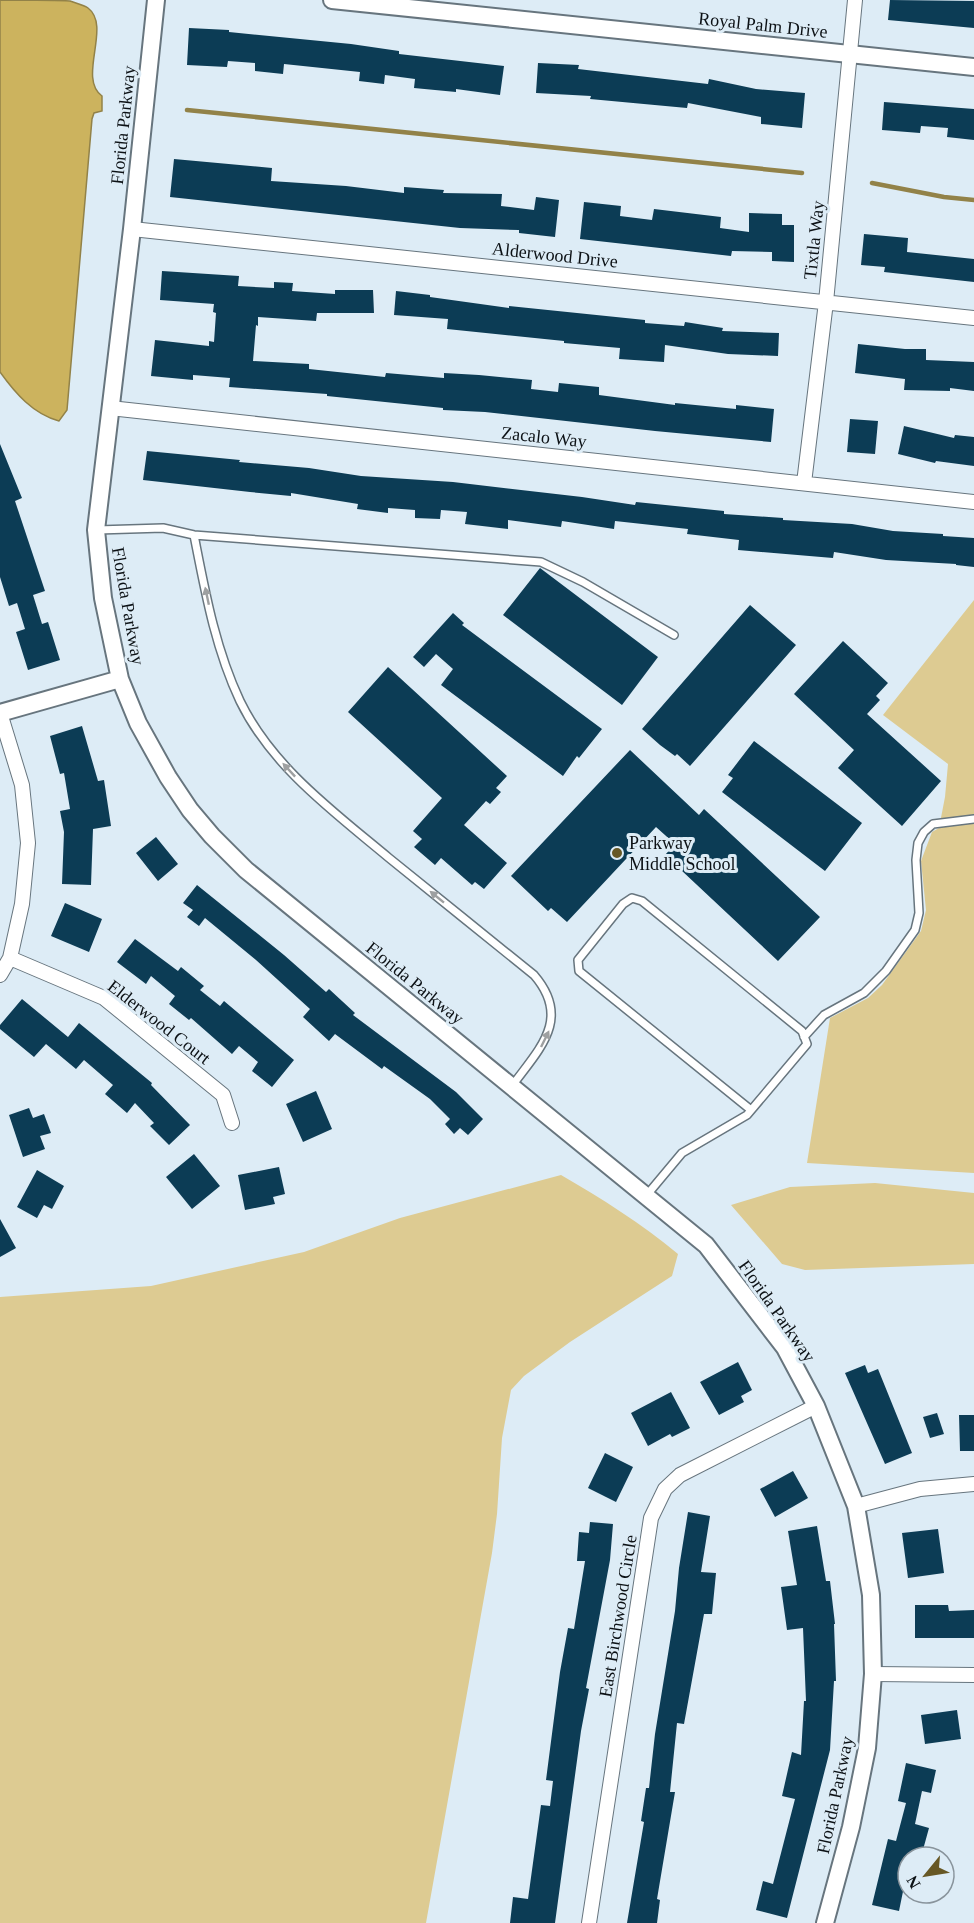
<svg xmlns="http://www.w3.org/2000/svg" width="974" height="1923" viewBox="0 0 974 1923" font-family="Georgia,serif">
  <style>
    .green { fill: #ddcb92 }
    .water { fill: #ccb35e; stroke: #928248; stroke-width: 1.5 }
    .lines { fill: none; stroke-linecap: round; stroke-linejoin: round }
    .stream { stroke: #928248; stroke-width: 4.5 }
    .building { fill: #0c3c55 }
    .service-casing { stroke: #67757e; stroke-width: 10 }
    .minor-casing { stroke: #67757e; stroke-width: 16 }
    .tertiary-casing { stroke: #67757e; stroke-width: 20 }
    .service { stroke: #fff; stroke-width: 7 }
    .minor { stroke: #fff; stroke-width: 14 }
    .tertiary { stroke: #fff; stroke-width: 16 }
    .oneway { fill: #9ea0a1 }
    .poi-dot { fill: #675825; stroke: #ddecf6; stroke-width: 2 }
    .labels { text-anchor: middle; stroke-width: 6; stroke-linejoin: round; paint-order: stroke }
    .street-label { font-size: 18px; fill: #0c1115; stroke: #ddecf6 }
    .poi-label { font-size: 18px; fill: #0c1115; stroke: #ddecf6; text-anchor: start }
  </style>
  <rect width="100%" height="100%" fill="#ddecf6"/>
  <!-- green -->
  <path class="green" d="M 974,600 L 974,1173 L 807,1163 L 830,1018 L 868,998 L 882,985 L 921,931 L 926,910 L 921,861 L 932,832 L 939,828 L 945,797 L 948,764 L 883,715 Z
    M 561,1175 C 602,1199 641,1223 678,1254 L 672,1276 L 570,1342 L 524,1376 L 511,1390 L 502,1438 L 497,1514 L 492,1553 L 426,1923 L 0,1923 L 0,1297 L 151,1286 L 304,1252 L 400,1218 Z
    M 875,1183 L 974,1193 L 974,1264 L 805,1270 L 782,1264 L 731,1205 L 790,1187 Z"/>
  <!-- water -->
  <path class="water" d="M 0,0 C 16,0 57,0 70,1 C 75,3 84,5 88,8 C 112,26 77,78 102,96 L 102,111 L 94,113 L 92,119 L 67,410 L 59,421 C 33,414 15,393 0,372 Z"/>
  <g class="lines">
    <!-- stream -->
    <path class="stream" d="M 187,110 L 802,173
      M 872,183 L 944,197 L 974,200"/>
  </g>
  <!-- building -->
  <path class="building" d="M 890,0 L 974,1 L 974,28 L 888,20 Z
    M 189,28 L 229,30 L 229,32 L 351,44 L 399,51 L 399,54 L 504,66 L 500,95 L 456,89 L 456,92 L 414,88 L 415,79 L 385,75 L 384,84 L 359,81 L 360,72 L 284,64 L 283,74 L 255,71 L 255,63 L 228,61 L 227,67 L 187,65 Z
    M 538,63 L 579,65 L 578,69 L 708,84 L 709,79 L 756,89 L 805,93 L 802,128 L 761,124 L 761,117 L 688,103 L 687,108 L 590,99 L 591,96 L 536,93 Z
    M 884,102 L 974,109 L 974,140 L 947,137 L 948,128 L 921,126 L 920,133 L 882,130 Z
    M 174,159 L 272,168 L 271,181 L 346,186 L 404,193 L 404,187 L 444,190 L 443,193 L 502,194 L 501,206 L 534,210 L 536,197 L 559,200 L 555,237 L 519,233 L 519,230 L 460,228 L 170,197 Z
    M 584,202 L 621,206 L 620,216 L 652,220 L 654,209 L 721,217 L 720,228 L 749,232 L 749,213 L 782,214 L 782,225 L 794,225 L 794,262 L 772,261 L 772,252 L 732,251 L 731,256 L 580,239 Z
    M 864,234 L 908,238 L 907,252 L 974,259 L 974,282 L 884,272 L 885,267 L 861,265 Z
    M 162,271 L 239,276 L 238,286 L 274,288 L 274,282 L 293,283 L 292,291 L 335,294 L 335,290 L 373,290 L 374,313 L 317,313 L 316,321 L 258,317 L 258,326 L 256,325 L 253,361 L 309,364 L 309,369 L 385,377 L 386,373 L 444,378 L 444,373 L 479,375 L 532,380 L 531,389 L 558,392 L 559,383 L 599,387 L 599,395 L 675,405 L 675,403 L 736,409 L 736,405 L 774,409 L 771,442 L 655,431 L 485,412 L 443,410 L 443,408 L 327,396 L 327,394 L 229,387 L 230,378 L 193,375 L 193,380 L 151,376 L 155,340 L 209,346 L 209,341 L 214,342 L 216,313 L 213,312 L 214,304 L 160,300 Z
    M 396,291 L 430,295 L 430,297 L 509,308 L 509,306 L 645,320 L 645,323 L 684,326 L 685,322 L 723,328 L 722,331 L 779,333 L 778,356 L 728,354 L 665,345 L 664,362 L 619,359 L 620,348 L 564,343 L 564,341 L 447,329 L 448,319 L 394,315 Z
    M 858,344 L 905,349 L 926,349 L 926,360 L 974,362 L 974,391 L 950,388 L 950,391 L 904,390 L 905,379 L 855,373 Z
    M 850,419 L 878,421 L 875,454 L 847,452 Z
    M 904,426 L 954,438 L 955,435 L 974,437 L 974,466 L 936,461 L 935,463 L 898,454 Z
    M 0,444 L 22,498 L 15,501 L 45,591 L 33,595 L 42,624 L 48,622 L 60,660 L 28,670 L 16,632 L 25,629 L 17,603 L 9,606 L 0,577 Z
    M 147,451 L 240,460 L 239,462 L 309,468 L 361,476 L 453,482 L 582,497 L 635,505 L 636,502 L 724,511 L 724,514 L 783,518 L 783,520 L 852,524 L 893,531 L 943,534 L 943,536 L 974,538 L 974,567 L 956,565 L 956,564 L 886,560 L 834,552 L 833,558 L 738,550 L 739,540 L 687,534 L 688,529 L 615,521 L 614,529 L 562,521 L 561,527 L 508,520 L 508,529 L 465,524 L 467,512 L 441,510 L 440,519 L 415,518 L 415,510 L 388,508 L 388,513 L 357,509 L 358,504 L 291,493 L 291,496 L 250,492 L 143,480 Z
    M 540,568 L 658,657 L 622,705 L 503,615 Z
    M 750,605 L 796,645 L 690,766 L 677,754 L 675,756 L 660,745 L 642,729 Z
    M 453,613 L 464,623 L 462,625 L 602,729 L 579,758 L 577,756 L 563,776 L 441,685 L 453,669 L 436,654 L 424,667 L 413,657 Z
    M 843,641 L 888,683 L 876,696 L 880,700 L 867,714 L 941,781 L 902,826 L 838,768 L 854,750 L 794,694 Z
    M 388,667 L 507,776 L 496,788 L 501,792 L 490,804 L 486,801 L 464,825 L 507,863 L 484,889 L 475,882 L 472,885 L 441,858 L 435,865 L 414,847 L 422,839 L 413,831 L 442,798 L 348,712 Z
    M 82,726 L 98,781 L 104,780 L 111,826 L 93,829 L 91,885 L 62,884 L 64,832 L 60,811 L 70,809 L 64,773 L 60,774 L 50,736 Z
    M 754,741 L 862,823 L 825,871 L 722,792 L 733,778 L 728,775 Z
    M 630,750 L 699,815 L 704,809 L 820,917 L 778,961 L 665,855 L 675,844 L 656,827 L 567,922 L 551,908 L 548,911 L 511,876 Z
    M 156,837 L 178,864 L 158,881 L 136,853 Z
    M 197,885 L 284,955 L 326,992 L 329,989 L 355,1013 L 353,1015 L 456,1092 L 483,1119 L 468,1135 L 460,1128 L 454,1134 L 445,1124 L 450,1119 L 430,1099 L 384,1066 L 382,1069 L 335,1034 L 329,1041 L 303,1017 L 310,1009 L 256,960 L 205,918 L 199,926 L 187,917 L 193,910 L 183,903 Z
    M 65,903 L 102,919 L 89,952 L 51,936 Z
    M 135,939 L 178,971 L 181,967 L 204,986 L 200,990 L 220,1006 L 224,1001 L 294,1060 L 272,1087 L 252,1071 L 258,1062 L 239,1046 L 232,1054 L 191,1018 L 189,1020 L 169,1004 L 175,996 L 151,976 L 146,984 L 117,962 Z
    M 22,999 L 68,1037 L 79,1023 L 152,1083 L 151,1085 L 190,1125 L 169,1145 L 150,1126 L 154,1123 L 135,1103 L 127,1113 L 105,1094 L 113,1085 L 84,1060 L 76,1069 L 46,1044 L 34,1057 L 0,1029 L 0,1025 Z
    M 316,1091 L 332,1129 L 303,1142 L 286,1104 Z
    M 29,1108 L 33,1118 L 44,1114 L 51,1133 L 40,1136 L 45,1149 L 23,1157 L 9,1115 Z
    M 194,1154 L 220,1186 L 192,1209 L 166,1177 Z
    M 279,1167 L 285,1194 L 273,1197 L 275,1204 L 245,1210 L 238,1175 Z
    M 37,1170 L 64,1186 L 52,1209 L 44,1205 L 37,1218 L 17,1207 Z
    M 0,1219 L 16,1248 L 0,1257 Z
    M 738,1362 L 752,1390 L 741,1396 L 744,1402 L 719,1415 L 700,1382 Z
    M 865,1365 L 868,1373 L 878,1369 L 912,1453 L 885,1464 L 845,1373 Z
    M 671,1392 L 690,1428 L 672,1437 L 670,1434 L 648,1446 L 631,1413 Z
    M 937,1413 L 944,1434 L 930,1438 L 923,1417 Z
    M 959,1415 L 974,1415 L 974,1451 L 960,1451 Z
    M 605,1453 L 633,1467 L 616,1502 L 588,1488 Z
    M 793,1471 L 808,1498 L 775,1517 L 760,1489 Z
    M 688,1512 L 710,1516 L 701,1572 L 716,1573 L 712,1614 L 704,1614 L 684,1724 L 677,1723 L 670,1792 L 675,1792 L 657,1899 L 660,1900 L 657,1923 L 627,1923 L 644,1822 L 641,1821 L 646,1788 L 649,1788 L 655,1734 L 675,1611 L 679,1568 Z
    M 590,1522 L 613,1524 L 610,1560 L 586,1688 L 589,1689 L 581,1731 L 555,1923 L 510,1923 L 513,1897 L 528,1899 L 541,1805 L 550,1806 L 553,1781 L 546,1780 L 560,1672 L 568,1628 L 574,1629 L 585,1561 L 577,1561 L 579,1532 L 589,1533 Z
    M 817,1526 L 826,1581 L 830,1581 L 835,1624 L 834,1624 L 836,1681 L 834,1681 L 830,1750 L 787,1918 L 756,1910 L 763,1881 L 773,1884 L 795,1799 L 782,1796 L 792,1752 L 801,1755 L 804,1701 L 806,1701 L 803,1628 L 787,1630 L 781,1587 L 797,1585 L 788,1531 Z
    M 938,1529 L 944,1573 L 908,1578 L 902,1533 Z
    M 915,1605 L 948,1605 L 949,1611 L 974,1610 L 974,1638 L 915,1638 Z
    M 957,1710 L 961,1739 L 925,1744 L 921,1715 Z
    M 906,1763 L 936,1770 L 931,1793 L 922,1791 L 915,1824 L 929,1828 L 921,1857 L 908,1857 L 908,1867 L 899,1911 L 872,1905 L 888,1839 L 896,1841 L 906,1803 L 898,1801 Z"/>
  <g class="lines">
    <!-- service casing -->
    <g class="service-casing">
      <path id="service" d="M 97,530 L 163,528 L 194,535 L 541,562 L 583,582 L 674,635
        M 194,535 C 205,591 215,648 240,701 C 272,767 334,812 389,858 C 437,897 486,936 534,975 C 572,1019 539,1049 512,1086
        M 804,1037 L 824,1015 L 864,993 L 886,971 L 915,930 L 919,913 L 916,860 L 918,843 L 924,832 L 933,824 L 974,819
        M 646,1196 L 682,1153 L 747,1115 L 807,1044 L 802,1031 L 642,901 L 632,898 L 623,904 L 578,960 L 579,971 L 751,1110"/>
    </g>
    <!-- minor casing -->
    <g class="minor-casing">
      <path id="minor" d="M 132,229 L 974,318
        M 110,408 L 974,502
        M 804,483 L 826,302 L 855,0
        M 0,713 L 22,785 L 28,843 L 22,904 L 10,958 L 0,975
        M 10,958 L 104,998 L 223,1095 L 232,1123
        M 856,1506 L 920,1489 L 974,1484
        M 873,1674 L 974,1675
        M 589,1923 L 651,1518 L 665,1489 L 680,1475 L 816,1406"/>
    </g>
    <!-- tertiary casing -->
    <g class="tertiary-casing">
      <path id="tertiary" d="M 156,0 L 132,229 L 96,530 L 103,598 L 120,679 L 138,723 L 168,777 L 190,810 L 212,836 L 246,870 L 706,1245 L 785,1348 L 816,1406 L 856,1506 L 871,1595 L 873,1674 L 867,1748 L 851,1827 L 825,1923
        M 332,0 L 974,67
        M 0,713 L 120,679"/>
    </g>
    <!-- service -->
    <use href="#service" class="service"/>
    <!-- minor -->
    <use href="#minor" class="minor"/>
    <!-- tertiary -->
    <use href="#tertiary" class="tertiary"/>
  </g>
  <!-- one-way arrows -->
  <defs><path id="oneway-solid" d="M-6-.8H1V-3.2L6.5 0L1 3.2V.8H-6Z" transform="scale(1.5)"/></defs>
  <g class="oneway">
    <use href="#oneway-solid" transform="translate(207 596) rotate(-102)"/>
    <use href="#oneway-solid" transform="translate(289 770) rotate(-133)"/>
    <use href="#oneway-solid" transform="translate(437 897) rotate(-141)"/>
    <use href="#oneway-solid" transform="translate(545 1039) rotate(-64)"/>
  </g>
  <!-- markers -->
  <circle class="poi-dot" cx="617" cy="853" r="6"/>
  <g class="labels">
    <!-- street labels -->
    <g class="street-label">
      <text transform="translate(763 25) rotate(6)" y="6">Royal Palm Drive</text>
      <text transform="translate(123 125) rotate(-84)" y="6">Florida Parkway</text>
      <text transform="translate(814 240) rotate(-84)" y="6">Tixtla Way</text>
      <text transform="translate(555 255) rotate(6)" y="6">Alderwood Drive</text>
      <text transform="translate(544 437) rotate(6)" y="6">Zacalo Way</text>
      <text transform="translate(128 606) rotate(80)" y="6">Florida Parkway</text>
      <text transform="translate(415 983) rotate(39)" y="6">Florida Parkway</text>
      <text transform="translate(159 1022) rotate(38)" y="6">Elderwood Court</text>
      <text transform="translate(777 1311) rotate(55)" y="6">Florida Parkway</text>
      <text transform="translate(618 1616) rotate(-81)" y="6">East Birchwood Circle</text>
      <text transform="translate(835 1795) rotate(-78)" y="6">Florida Parkway</text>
    </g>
    <!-- poi labels -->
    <g class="poi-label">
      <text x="629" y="849">Parkway<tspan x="629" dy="21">Middle School</tspan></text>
    </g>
  </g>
  <!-- north arrow -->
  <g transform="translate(926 1875) rotate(240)"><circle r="28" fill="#ddecf6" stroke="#89949c" stroke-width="1.5"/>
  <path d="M0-4.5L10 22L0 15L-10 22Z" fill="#675825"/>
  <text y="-9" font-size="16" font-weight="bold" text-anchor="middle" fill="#0c1115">N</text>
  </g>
</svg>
